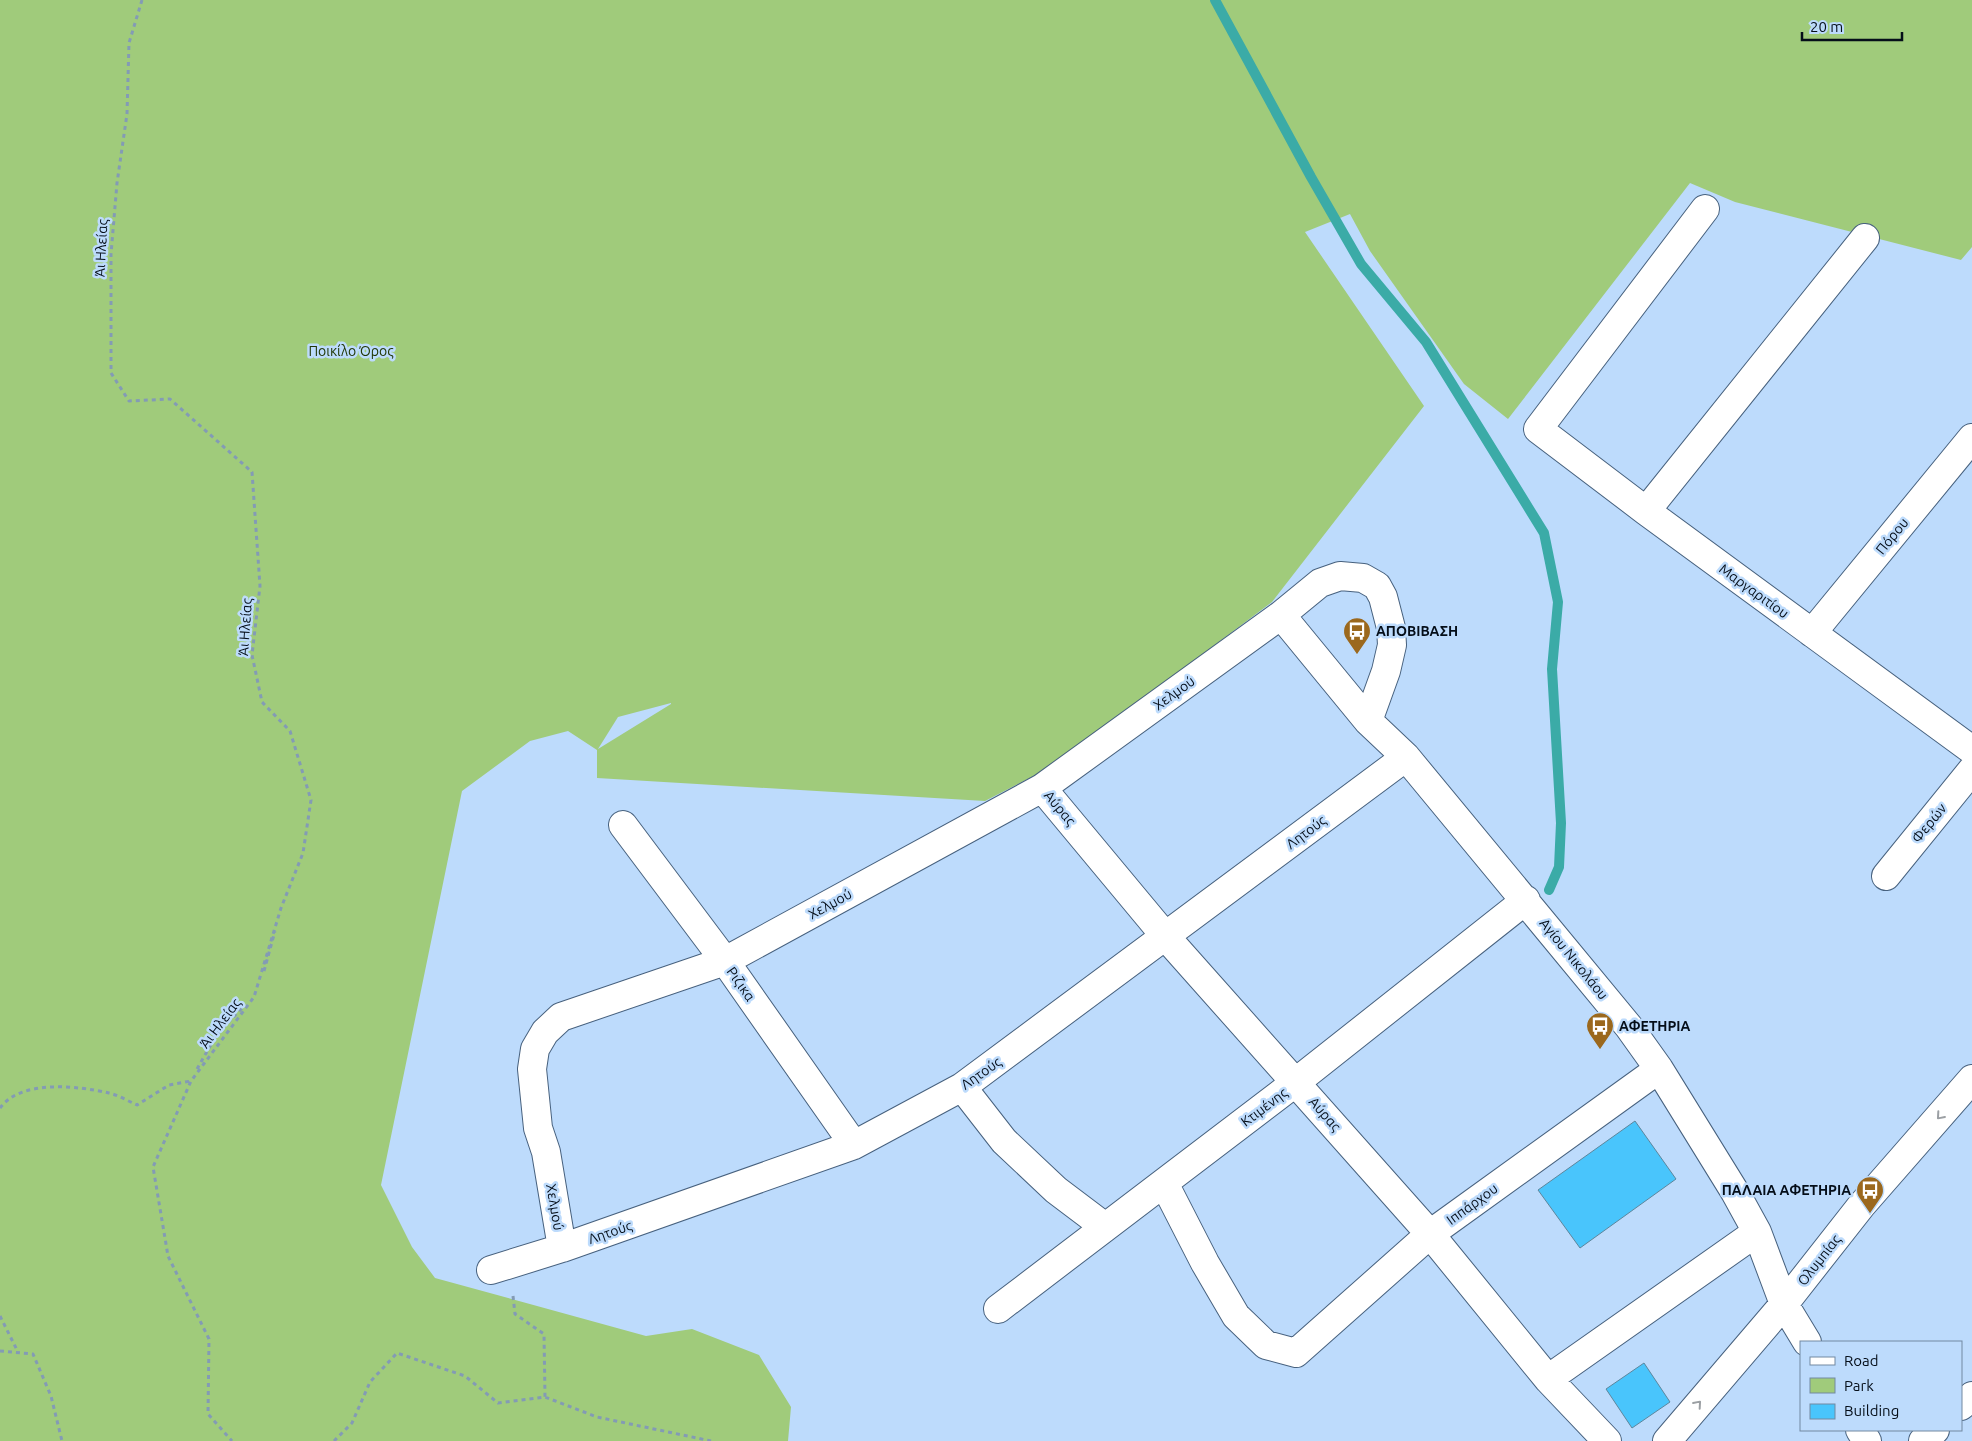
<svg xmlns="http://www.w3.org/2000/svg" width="1972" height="1441" viewBox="0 0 1972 1441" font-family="Ubuntu,sans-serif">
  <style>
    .green { fill: #a0cb7b; fill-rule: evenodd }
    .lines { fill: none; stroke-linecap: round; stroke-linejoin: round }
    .stream { stroke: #3baba7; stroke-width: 10 }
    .building { fill: #49c5fc; stroke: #5d869c }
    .minor-casing { stroke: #47617e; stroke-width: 30 }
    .path { stroke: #839bb5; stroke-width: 3; stroke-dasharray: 4 4; stroke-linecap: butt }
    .minor { stroke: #fff; stroke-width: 28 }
    .oneway { stroke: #9b9fa3 }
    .labels { text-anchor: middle; stroke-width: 5; stroke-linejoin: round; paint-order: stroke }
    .street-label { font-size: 14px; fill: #050e19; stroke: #bddbfc }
    .park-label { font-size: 14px; fill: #213705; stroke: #bddbfc }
    .poi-label { font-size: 14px; font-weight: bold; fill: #050e19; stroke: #bddbfc; text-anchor: start }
  </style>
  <rect width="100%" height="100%" fill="#bddbfc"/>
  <!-- green -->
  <path class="green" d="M 0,0 L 1972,0 L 1972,247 L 1961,260 L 1735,202 L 1690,183 L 1508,419 L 1464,384 L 1370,251 L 1350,214 L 1305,232 L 1424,406 L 1272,602 L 1055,765 L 985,801 L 597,778 L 597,750 L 568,731 L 530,741 L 462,791 L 381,1185 L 412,1247 L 435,1278 L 646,1336 L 692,1329 L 759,1355 L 791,1407 L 788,1441 L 0,1441 ZM 671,703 L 671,704 L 598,749 L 618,717 Z"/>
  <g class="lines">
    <!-- stream -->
    <path class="stream" d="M 1215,0 L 1311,177 L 1361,264 L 1426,342 L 1544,533 L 1558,602 L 1552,669 L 1561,823 L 1559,867 L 1549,890"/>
  </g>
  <!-- building -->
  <path class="building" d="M 1635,1121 L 1676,1179 L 1580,1248 L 1538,1190 Z
    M 1644,1363 L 1670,1402 L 1632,1428 L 1606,1389 Z"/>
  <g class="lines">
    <!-- minor casing -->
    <g class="minor-casing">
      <path id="minor" d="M 1705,209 L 1538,429 L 1646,511 L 1972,750
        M 1646,511 L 1865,238
        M 1281,615 L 1368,721 L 1406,757 L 1629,1027 L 1659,1069 L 1735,1192 L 1757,1232 L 1784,1304 L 1807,1342
        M 1812,633 L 1972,438
        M 1042,788 L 1166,937 L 1430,1234 L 1548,1379 L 1607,1441
        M 623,825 L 725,961 L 854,1145
        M 1886,876 L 1972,770
        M 962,1087 L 1004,1141 L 1056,1190 L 1105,1227
        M 1164,1183 L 1205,1263 L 1236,1316 L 1266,1345 L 1296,1353 L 1430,1234 L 1659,1069
        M 562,1248 L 546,1152 L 538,1128 L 532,1069 L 535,1049 L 545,1032 L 561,1017 L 725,961 L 1042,788 L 1281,615 L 1320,583 L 1340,576 L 1363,578 L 1377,586 L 1383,597 L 1391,628 L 1392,645 L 1386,671 L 1368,721
        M 491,1270 L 562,1248 L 854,1145 L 962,1087 L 1406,757
        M 998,1309 L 1296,1082 L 1526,900
        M 1548,1379 L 1757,1232
        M 1961,1406 L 1972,1396
        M 1860,1430 L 1867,1441
        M 1667,1441 L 1784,1304 L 1861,1206 L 1972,1079
        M 1923,1441 L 1935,1430"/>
    </g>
    <!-- path -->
    <path class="path" d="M 142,0 L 129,43 L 127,114 L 117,183 L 111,254 L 111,373 L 129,401 L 170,399 L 252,472 L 260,586 L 252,655 L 262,702 L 290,731 L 311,800 L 303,853 L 281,908 L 254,997 L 191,1081 L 153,1167 L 168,1256 L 209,1339 L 208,1414 L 232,1441
      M 264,971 L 275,931
      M 197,1069 L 217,1034 L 244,1006
      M 0,1108 C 21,1079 78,1086 109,1093 C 118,1095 128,1101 137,1105 L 169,1085 L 191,1081
      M 513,1296 L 515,1314 L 544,1334 L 545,1397
      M 0,1316 L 18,1352
      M 0,1351 L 33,1354 L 51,1396 L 62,1441
      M 334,1441 L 352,1423 L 370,1382 L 397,1353 L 465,1376 L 498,1403 L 545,1397 L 597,1417 L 711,1441"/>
    <!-- minor -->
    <use href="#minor" class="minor"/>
  </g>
  <!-- one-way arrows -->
  <defs><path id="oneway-chevron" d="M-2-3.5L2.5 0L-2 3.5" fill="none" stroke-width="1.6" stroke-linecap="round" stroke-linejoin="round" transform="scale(1.25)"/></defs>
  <g class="oneway">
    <use href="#oneway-chevron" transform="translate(1940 1116) rotate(131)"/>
    <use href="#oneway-chevron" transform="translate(1698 1404) rotate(-49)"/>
  </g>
  <!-- icons -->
  <defs>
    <g id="bus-pin" transform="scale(1.4375)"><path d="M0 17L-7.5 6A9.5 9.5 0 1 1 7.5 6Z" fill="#9b681d" stroke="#bddbfc"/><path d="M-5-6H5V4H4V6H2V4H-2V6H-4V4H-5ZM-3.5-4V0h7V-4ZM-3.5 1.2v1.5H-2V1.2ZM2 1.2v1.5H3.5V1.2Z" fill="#fff"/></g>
  </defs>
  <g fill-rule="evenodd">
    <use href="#bus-pin" x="1357" y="631"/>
    <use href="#bus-pin" x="1600" y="1026"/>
    <use href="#bus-pin" x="1870" y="1190"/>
  </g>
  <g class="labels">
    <!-- street labels -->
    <g class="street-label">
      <text transform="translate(101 248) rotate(-87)" y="5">Άι Ηλείας</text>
      <text transform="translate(1892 536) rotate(-51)" y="5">Πόρου</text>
      <text transform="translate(1754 591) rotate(36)" y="5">Μαργαριτίου</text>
      <text transform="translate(245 627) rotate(-86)" y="5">Άι Ηλείας</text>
      <text transform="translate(1174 693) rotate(-36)" y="5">Χελμού</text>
      <text transform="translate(1060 808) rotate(50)" y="5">Αύρας</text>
      <text transform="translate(1929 823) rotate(-51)" y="5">Φερών</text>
      <text transform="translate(1306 832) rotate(-37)" y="5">Λητούς</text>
      <text transform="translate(830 904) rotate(-29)" y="5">Χελμού</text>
      <text transform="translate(1574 959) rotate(51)" y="5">Αγίου Νικολάου</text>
      <text transform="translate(741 984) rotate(55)" y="5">Ριζικα</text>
      <text transform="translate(220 1023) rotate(-53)" y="5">Άι Ηλείας</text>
      <text transform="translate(981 1073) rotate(-35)" y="5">Λητούς</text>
      <text transform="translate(1264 1107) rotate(-37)" y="5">Κτιμένης</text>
      <text transform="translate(1325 1114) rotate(49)" y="5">Αύρας</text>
      <text transform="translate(1472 1204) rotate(-36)" y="5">Ιππάρχου</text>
      <text transform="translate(555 1207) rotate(80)" y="5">Χελμού</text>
      <text transform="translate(610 1232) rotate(-19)" y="5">Λητούς</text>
      <text transform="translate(1819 1260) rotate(-52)" y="5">Ολυμπίας</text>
    </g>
    <!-- park labels -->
    <g class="park-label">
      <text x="351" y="356">Ποικίλο Όρος</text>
    </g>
    <!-- poi labels -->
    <g class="poi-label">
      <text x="1376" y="636">ΑΠΟΒΙΒΑΣΗ</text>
      <text x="1619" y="1031">ΑΦΕΤΗΡΙΑ</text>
      <text x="1851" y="1195" text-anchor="end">ΠΑΛΑΙΑ ΑΦΕΤΗΡΙΑ</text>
    </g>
  </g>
  <!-- legend -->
  <rect x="1800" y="1341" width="162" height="90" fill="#bddbfc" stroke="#7389a1"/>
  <rect x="1810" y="1357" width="25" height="8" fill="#ffffff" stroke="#7389a1"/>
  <text x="1844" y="1366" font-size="15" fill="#050e19">Road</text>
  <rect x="1810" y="1378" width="25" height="15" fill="#a0cb7b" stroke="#7389a1"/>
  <text x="1844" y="1391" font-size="15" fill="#050e19">Park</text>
  <rect x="1810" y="1404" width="25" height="15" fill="#49c5fc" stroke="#7389a1"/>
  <text x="1844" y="1416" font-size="15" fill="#050e19">Building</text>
  <!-- scale -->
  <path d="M1802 32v8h100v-8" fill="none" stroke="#050e19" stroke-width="2.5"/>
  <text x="1810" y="32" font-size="15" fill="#050e19" stroke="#bddbfc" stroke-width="4" paint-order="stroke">20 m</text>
</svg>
